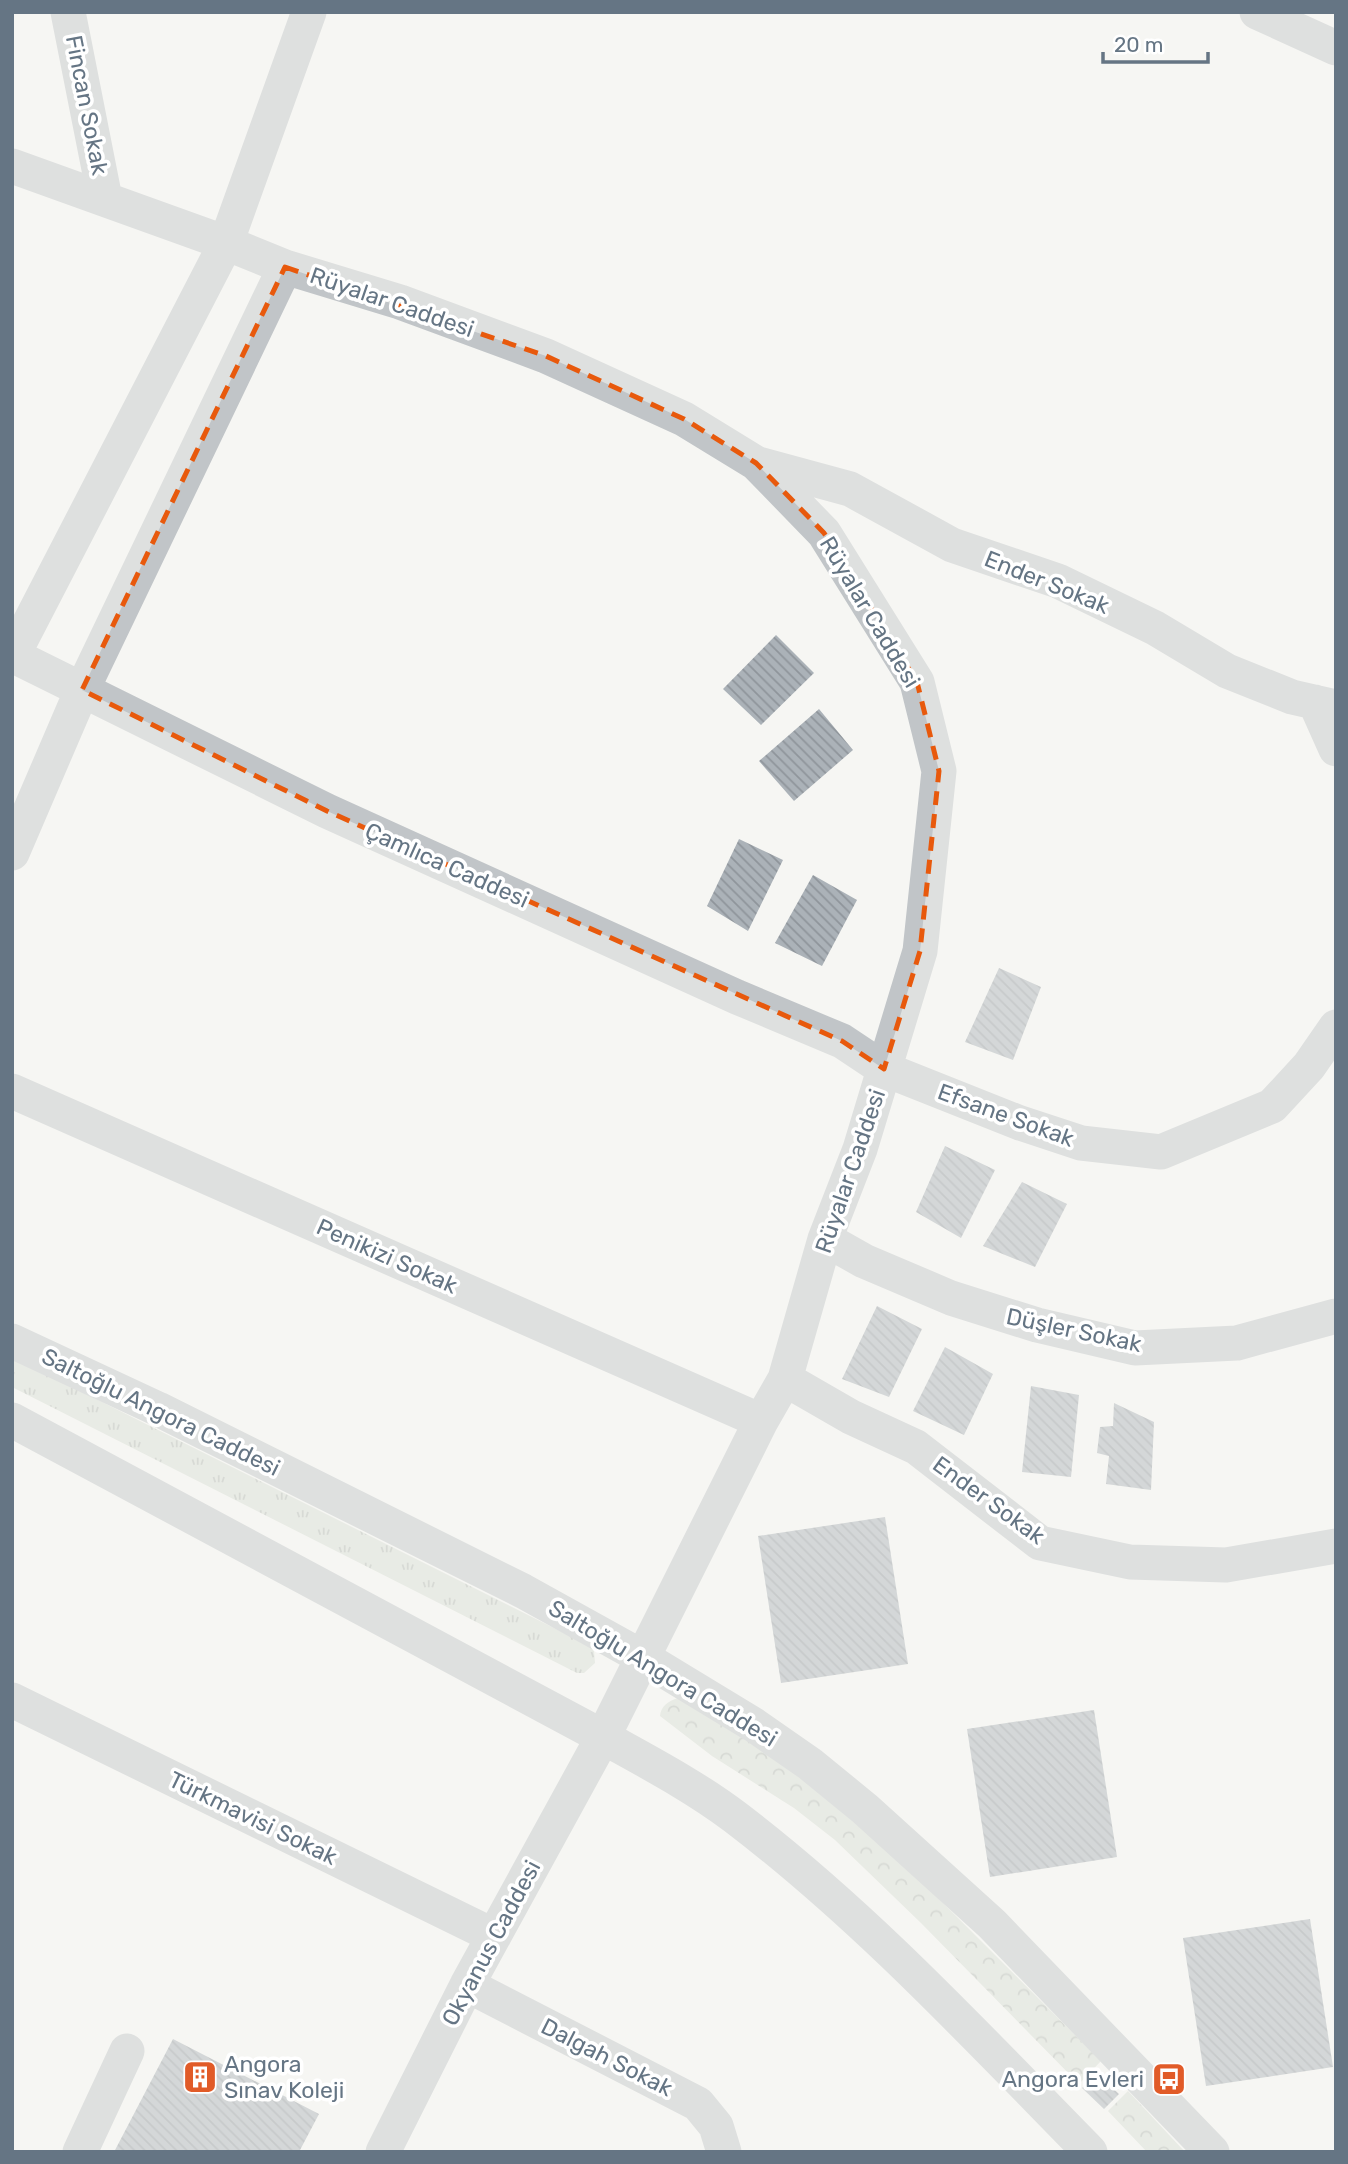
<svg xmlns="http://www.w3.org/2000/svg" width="1348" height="2164" viewBox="0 0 1348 2164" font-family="Rubik,sans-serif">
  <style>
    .grass { fill: url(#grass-tufts) }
    .forest { fill: url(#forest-crowns) }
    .building { fill: url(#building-back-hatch) }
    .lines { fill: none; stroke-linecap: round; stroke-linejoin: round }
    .minor { stroke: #c1c5c8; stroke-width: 35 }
    .marked { fill: none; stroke: #e8590c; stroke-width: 5; stroke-dasharray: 14 9; stroke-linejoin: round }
    .labels { text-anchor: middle; stroke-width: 7; stroke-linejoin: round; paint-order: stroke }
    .street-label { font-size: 23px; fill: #657584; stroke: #fff }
    .poi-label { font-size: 23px; fill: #657584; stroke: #fff; text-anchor: start }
  </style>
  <defs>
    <pattern id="grass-tufts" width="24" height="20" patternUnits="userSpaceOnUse" patternTransform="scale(1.75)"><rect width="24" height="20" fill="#d7ddd4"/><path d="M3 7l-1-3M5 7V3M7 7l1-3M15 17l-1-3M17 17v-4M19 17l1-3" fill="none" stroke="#b2b8b2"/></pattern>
    <pattern id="forest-crowns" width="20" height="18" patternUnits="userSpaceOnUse" patternTransform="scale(1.75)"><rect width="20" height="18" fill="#d7ddd4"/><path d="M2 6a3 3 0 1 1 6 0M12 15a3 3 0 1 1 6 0" fill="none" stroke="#b2b8b2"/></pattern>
    <pattern id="building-back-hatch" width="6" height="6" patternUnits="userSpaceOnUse" patternTransform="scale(1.75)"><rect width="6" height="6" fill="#abb2b8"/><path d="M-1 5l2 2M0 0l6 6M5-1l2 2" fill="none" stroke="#8f959b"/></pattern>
  </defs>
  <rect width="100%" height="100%" fill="#f6f6f3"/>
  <!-- grass -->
  <path class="grass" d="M 12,1357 L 590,1646 L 594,1651 L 595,1663 L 584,1673 L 577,1673 L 12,1387 Z"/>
  <!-- forest -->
  <path class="forest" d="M 678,1698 L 767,1752 L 815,1784 L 913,1873 L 1101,2061 L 1079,2084 L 921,1923 L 835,1840 L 794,1808 L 712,1756 L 660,1716 C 661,1706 668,1701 678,1698 Z
    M 1128,2091 L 1185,2152 L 1147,2152 L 1108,2111 Z"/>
  <!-- building -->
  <path class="building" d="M 776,635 L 814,673 L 761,725 L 723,689 Z
    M 819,709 L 853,750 L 794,801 L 759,761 Z
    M 739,839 L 783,860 L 748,931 L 707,906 Z
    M 813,875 L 857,900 L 822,966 L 775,943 Z
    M 999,968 L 1041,987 L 1013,1060 L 965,1042 Z
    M 945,1146 L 995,1170 L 961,1238 L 916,1212 Z
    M 1022,1182 L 1067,1204 L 1035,1267 L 983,1246 Z
    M 877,1306 L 922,1329 L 889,1397 L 842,1379 Z
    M 945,1347 L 993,1374 L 964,1435 L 913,1411 Z
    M 1031,1386 L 1079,1395 L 1071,1477 L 1022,1472 Z
    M 1114,1403 L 1154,1422 L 1151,1490 L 1106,1484 L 1109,1456 L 1097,1453 L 1100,1427 L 1113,1426 Z
    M 885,1517 L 908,1664 L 781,1683 L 758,1536 Z
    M 1094,1710 L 1117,1857 L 990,1877 L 967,1729 Z
    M 1310,1919 L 1333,2067 L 1206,2086 L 1183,1938 Z
    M 173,2039 L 319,2114 L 299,2152 L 114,2152 Z
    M 1097,2073 L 1119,2094 L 1104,2109 L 1082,2088 Z"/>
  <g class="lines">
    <!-- minor -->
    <path class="minor" d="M 68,12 L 105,199
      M 1257,12 L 1336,48
      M 12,166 L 226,243 L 285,267 L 400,302 L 546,356 L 684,419 L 756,463 L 824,533 L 917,682 L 939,771 L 920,951 L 860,1149 L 825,1239 L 785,1379 L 761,1421 L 603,1737 L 467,1985 L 383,2152
      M 758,464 L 850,489 L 952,545 L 1058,581 L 1155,628 L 1227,671 L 1292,697 L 1336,707
      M 12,655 L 327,811 L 737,997 L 842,1041 L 884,1069 L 1020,1123 L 1081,1143 L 1161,1152 L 1272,1106 L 1309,1066 L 1336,1027
      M 12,657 L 226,243 L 309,12
      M 1315,702 L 1336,749
      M 12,853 L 82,690 L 285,267
      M 12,1091 L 761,1421
      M 825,1239 L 864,1261 L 951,1298 L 1037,1325 L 1135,1348 L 1237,1343 L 1336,1316
      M 12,1341 L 158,1409 L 523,1591 L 642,1657 L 754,1725 L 810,1764 L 865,1809 L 992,1924 L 1212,2152
      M 785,1379 L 851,1417 L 916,1447 L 1040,1543 L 1130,1562 L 1226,1565 L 1336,1546
      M 12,1420 L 603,1737 C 648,1762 694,1786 735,1817 C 865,1916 976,2036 1090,2152
      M 12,1700 L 494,1936
      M 467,1985 L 698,2104 L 716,2126 L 724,2152
      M 80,2152 L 127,2051"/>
  </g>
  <!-- marked area -->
  <path d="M0 0H1348V2164H0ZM 285,267 L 546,356 L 684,419 L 756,463 L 824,533 L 917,682 L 939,771 L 920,951 L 884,1069 L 842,1041 L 327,811 L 82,690 Z" fill="#f6f6f3" fill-opacity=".55" fill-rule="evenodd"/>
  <path class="marked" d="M 285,267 L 546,356 L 684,419 L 756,463 L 824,533 L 917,682 L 939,771 L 920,951 L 884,1069 L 842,1041 L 327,811 L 82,690 Z"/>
  <!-- icons -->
  <defs>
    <g id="building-square" transform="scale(1.75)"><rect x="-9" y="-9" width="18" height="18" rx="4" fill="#e15b28" stroke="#fff"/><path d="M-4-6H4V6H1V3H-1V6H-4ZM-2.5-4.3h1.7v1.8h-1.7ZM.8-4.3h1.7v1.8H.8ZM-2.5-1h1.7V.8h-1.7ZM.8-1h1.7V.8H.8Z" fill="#fff"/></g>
    <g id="bus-square" transform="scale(1.75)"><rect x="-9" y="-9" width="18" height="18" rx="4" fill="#e15b28" stroke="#fff"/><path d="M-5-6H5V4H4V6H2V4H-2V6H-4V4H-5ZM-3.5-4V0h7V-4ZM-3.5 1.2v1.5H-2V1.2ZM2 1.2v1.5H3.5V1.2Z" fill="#fff"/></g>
  </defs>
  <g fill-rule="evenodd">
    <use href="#building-square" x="200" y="2077"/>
    <use href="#bus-square" x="1169" y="2079"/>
  </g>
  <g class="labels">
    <!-- street labels -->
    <g class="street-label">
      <text transform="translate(87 105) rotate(79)" y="8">Fincan Sokak</text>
      <text transform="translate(392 302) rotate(19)" y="8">Rüyalar Caddesi</text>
      <text transform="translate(1047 582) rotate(22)" y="8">Ender Sokak</text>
      <text transform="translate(870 612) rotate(59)" y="8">Rüyalar Caddesi</text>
      <text transform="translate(447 865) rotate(24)" y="8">Çamlıca Caddesi</text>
      <text transform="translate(1006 1115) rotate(20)" y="8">Efsane Sokak</text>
      <text transform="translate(850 1171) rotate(-71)" y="8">Rüyalar Caddesi</text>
      <text transform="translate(387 1256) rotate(24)" y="8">Penikizi Sokak</text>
      <text transform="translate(1074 1330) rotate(12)" y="8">Düşler Sokak</text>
      <text transform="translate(161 1412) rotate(26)" y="8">Saltoğlu Angora Caddesi</text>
      <text transform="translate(989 1500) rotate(36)" y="8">Ender Sokak</text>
      <text transform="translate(663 1673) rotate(31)" y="8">Saltoğlu Angora Caddesi</text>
      <text transform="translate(253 1818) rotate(26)" y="8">Türkmavisi Sokak</text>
      <text transform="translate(491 1943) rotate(-62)" y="8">Okyanus Caddesi</text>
      <text transform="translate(607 2057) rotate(27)" y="8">Dalgah Sokak</text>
    </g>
    <!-- poi labels -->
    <g class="poi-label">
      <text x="224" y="2072">Angora<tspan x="224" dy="26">Sınav Koleji</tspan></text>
      <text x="1144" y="2087" text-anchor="end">Angora Evleri</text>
    </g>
  </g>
  <!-- border -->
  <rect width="1348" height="2164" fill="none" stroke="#657584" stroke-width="28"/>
  <!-- scale -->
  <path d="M1103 52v10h105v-10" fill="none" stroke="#657584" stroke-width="3.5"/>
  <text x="1114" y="52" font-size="21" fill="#657584" stroke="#ffffff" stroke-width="5" paint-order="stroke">20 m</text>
</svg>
